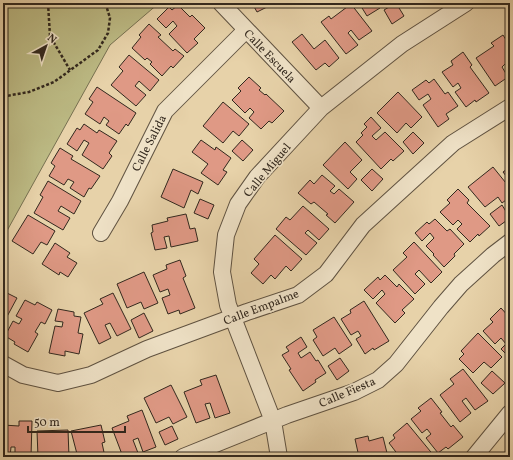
<svg xmlns="http://www.w3.org/2000/svg" width="513" height="460" viewBox="0 0 513 460" font-family="Vollkorn,serif">
  <style>
    .green { fill: #bcba84; stroke: #777151 }
    .building { fill: #df9985; stroke: #32281e }
    .lines { fill: none; stroke-linecap: round; stroke-linejoin: round }
    .minor-casing { stroke: #5f5241; stroke-width: 18 }
    .path { stroke: #32281e; stroke-width: 2.5; stroke-dasharray: 3 2; stroke-linecap: butt }
    .minor { stroke: #efe2c7; stroke-width: 16 }
    .labels { text-anchor: middle; stroke-width: 3.5; stroke-linejoin: round; paint-order: stroke }
    .street-label { font-size: 12px; fill: #32281e; stroke: #efe2c7 }
  </style>
  <rect width="100%" height="100%" fill="#e7d2a9"/>
  <filter id="stains"><feTurbulence type="fractalNoise" baseFrequency=".005" numOctaves="4"/><feColorMatrix values="0 0 0 0 .2 0 0 0 0 .09 0 0 0 0 .02 0 0 0 .5 -.17"/></filter>
  <radialGradient id="worn" r=".72"><stop offset=".6" stop-color="#630" stop-opacity="0"/><stop offset="1" stop-color="#630" stop-opacity=".3"/></radialGradient>
  <!-- green -->
  <path class="green" d="M 3,3 L 159,3 L 110,45 L 3,238 Z"/>
  <!-- building -->
  <path class="building" d="M 252,3 L 275,3 L 257,12 Z
    M 359,3 L 376,3 L 380,8 L 367,16 Z
    M 396,3 L 404,16 L 392,24 L 384,10 Z
    M 351,4 L 372,31 L 359,40 L 351,30 L 348,33 L 358,45 L 346,54 L 321,22 L 329,16 L 331,19 Z
    M 178,5 L 190,17 L 192,15 L 205,28 L 194,39 L 198,43 L 187,53 L 169,34 L 177,26 L 173,21 L 166,28 L 157,19 L 169,7 L 172,10 Z
    M 149,24 L 161,35 L 158,37 L 173,51 L 175,49 L 184,56 L 173,68 L 171,66 L 162,76 L 150,64 L 152,62 L 147,58 L 145,60 L 132,48 L 141,37 L 139,35 Z
    M 302,34 L 314,49 L 325,40 L 339,58 L 329,67 L 325,63 L 316,70 L 292,42 Z
    M 503,35 L 510,46 L 510,72 L 505,64 L 502,67 L 508,77 L 495,86 L 476,58 L 494,46 L 491,43 Z
    M 463,52 L 472,65 L 470,67 L 489,93 L 476,102 L 475,100 L 466,107 L 455,92 L 461,88 L 458,83 L 453,87 L 442,72 L 453,65 L 451,61 Z
    M 129,55 L 159,80 L 150,91 L 139,81 L 135,86 L 146,95 L 136,106 L 111,85 L 123,71 L 119,67 Z
    M 249,77 L 261,88 L 259,90 L 265,95 L 266,94 L 284,111 L 272,123 L 269,121 L 261,129 L 249,118 L 254,112 L 250,108 L 245,113 L 232,100 L 241,91 L 238,88 Z
    M 434,79 L 445,94 L 448,92 L 458,106 L 446,114 L 449,119 L 438,127 L 423,105 L 431,99 L 428,94 L 419,100 L 412,90 L 426,80 L 429,83 Z
    M 97,87 L 136,113 L 128,126 L 126,124 L 119,134 L 106,125 L 109,121 L 104,117 L 100,124 L 85,114 L 93,102 L 89,99 Z
    M 398,92 L 422,117 L 411,128 L 406,123 L 397,133 L 377,113 Z
    M 223,102 L 249,124 L 239,136 L 233,131 L 223,143 L 203,126 Z
    M 371,117 L 381,128 L 372,136 L 376,140 L 385,132 L 404,151 L 393,161 L 391,159 L 381,169 L 356,142 L 363,135 L 361,133 L 367,127 L 364,124 Z
    M 84,124 L 97,133 L 99,130 L 117,141 L 109,153 L 112,156 L 103,169 L 82,155 L 89,143 L 84,140 L 77,151 L 67,144 L 77,128 L 80,130 Z
    M 413,132 L 424,143 L 413,154 L 403,142 Z
    M 201,140 L 215,150 L 216,147 L 231,158 L 223,170 L 227,172 L 218,185 L 201,173 L 208,164 L 192,152 Z
    M 242,140 L 253,150 L 243,161 L 232,151 Z
    M 345,142 L 362,160 L 350,172 L 357,179 L 348,189 L 323,165 Z
    M 60,148 L 73,156 L 71,159 L 100,176 L 91,189 L 89,188 L 84,197 L 70,188 L 74,182 L 68,179 L 64,185 L 49,176 L 55,166 L 51,163 Z
    M 493,167 L 510,188 L 510,197 L 502,203 L 498,197 L 485,207 L 468,187 Z
    M 510,167 L 510,181 L 503,172 Z
    M 173,169 L 203,182 L 198,194 L 191,190 L 184,208 L 161,197 Z
    M 372,169 L 383,179 L 372,191 L 361,180 Z
    M 322,175 L 335,186 L 330,191 L 334,194 L 339,189 L 354,202 L 335,223 L 326,215 L 328,214 L 314,202 L 311,204 L 298,193 L 310,180 L 314,184 Z
    M 48,181 L 81,201 L 74,214 L 61,206 L 58,211 L 70,218 L 63,230 L 34,213 L 43,197 L 40,195 Z
    M 458,189 L 469,200 L 467,203 L 490,226 L 479,236 L 478,234 L 470,242 L 457,229 L 462,224 L 458,220 L 453,225 L 440,212 L 450,203 L 447,200 Z
    M 200,199 L 214,205 L 208,219 L 194,213 Z
    M 502,205 L 510,218 L 499,226 L 490,214 Z
    M 303,206 L 329,229 L 319,240 L 308,230 L 305,233 L 317,243 L 306,255 L 276,229 L 286,217 L 290,220 Z
    M 186,214 L 190,229 L 195,228 L 198,241 L 171,247 L 169,236 L 164,237 L 167,248 L 155,250 L 151,233 L 153,232 L 152,225 L 168,221 L 167,218 Z
    M 28,215 L 55,231 L 47,245 L 41,242 L 33,254 L 12,241 Z
    M 435,219 L 447,231 L 450,229 L 464,244 L 454,254 L 455,256 L 444,267 L 433,255 L 434,254 L 426,246 L 434,238 L 430,233 L 422,241 L 415,233 L 427,222 L 429,224 Z
    M 275,235 L 302,259 L 291,271 L 286,266 L 275,279 L 271,275 L 263,284 L 251,273 L 259,264 L 254,259 Z
    M 414,242 L 442,272 L 431,283 L 419,270 L 415,274 L 425,284 L 415,294 L 393,270 L 407,257 L 403,253 Z
    M 55,243 L 70,253 L 67,257 L 77,263 L 68,277 L 60,272 L 59,275 L 42,264 Z
    M 180,260 L 186,276 L 183,278 L 195,308 L 180,314 L 179,310 L 168,314 L 162,298 L 170,295 L 168,289 L 160,292 L 153,275 L 167,269 L 166,265 Z
    M 144,272 L 158,303 L 144,309 L 141,302 L 127,308 L 117,284 Z
    M 385,275 L 397,287 L 399,284 L 414,299 L 402,310 L 405,313 L 395,323 L 376,303 L 385,294 L 382,290 L 373,299 L 364,290 L 378,277 L 380,280 Z
    M 3,291 L 17,298 L 3,324 Z
    M 113,293 L 131,329 L 117,336 L 110,323 L 105,325 L 111,338 L 99,344 L 84,313 L 103,304 L 100,299 Z
    M 25,300 L 35,305 L 37,302 L 52,310 L 45,324 L 41,322 L 35,332 L 38,334 L 28,352 L 14,344 L 15,342 L 5,336 L 13,321 L 19,324 L 22,319 L 16,316 Z
    M 364,301 L 389,341 L 374,350 L 373,348 L 365,354 L 356,339 L 361,336 L 358,331 L 351,335 L 341,319 L 351,313 L 350,310 Z
    M 501,308 L 510,318 L 510,358 L 501,349 L 506,344 L 501,338 L 495,344 L 483,331 L 493,322 L 490,319 Z
    M 58,309 L 74,312 L 74,316 L 81,317 L 78,333 L 83,334 L 79,354 L 65,351 L 65,356 L 49,353 L 55,326 L 62,327 L 63,322 L 55,321 Z
    M 144,313 L 153,331 L 139,338 L 131,320 Z
    M 334,317 L 352,345 L 339,354 L 335,348 L 323,356 L 313,340 L 317,337 L 313,330 Z
    M 478,333 L 502,357 L 491,368 L 484,362 L 473,373 L 459,359 L 464,354 L 461,351 Z
    M 301,337 L 307,347 L 298,353 L 301,358 L 310,352 L 316,361 L 318,360 L 326,373 L 315,380 L 316,382 L 303,391 L 289,370 L 291,369 L 282,355 L 289,351 L 286,347 Z
    M 340,358 L 349,371 L 337,380 L 328,366 Z
    M 463,369 L 488,401 L 475,410 L 466,398 L 462,401 L 471,413 L 460,422 L 440,395 L 454,384 L 450,379 Z
    M 492,371 L 505,383 L 493,394 L 481,383 Z
    M 216,375 L 230,413 L 215,418 L 210,403 L 205,404 L 210,418 L 196,423 L 184,392 L 202,385 L 200,380 Z
    M 171,385 L 187,417 L 173,424 L 169,417 L 156,423 L 144,398 Z
    M 431,398 L 442,412 L 440,413 L 451,427 L 453,425 L 463,437 L 448,449 L 446,447 L 438,453 L 426,438 L 431,434 L 427,429 L 422,433 L 411,419 L 421,411 L 418,408 Z
    M 142,410 L 156,447 L 143,452 L 138,438 L 133,440 L 138,453 L 128,457 L 123,457 L 112,428 L 129,421 L 127,416 Z
    M 19,421 L 32,421 L 31,457 L 15,457 L 15,447 L 11,447 L 10,457 L 3,457 L 3,425 L 19,426 Z
    M 407,423 L 435,457 L 398,457 L 399,456 L 389,443 L 395,438 L 393,435 Z
    M 101,425 L 105,442 L 102,443 L 105,457 L 85,457 L 84,453 L 77,454 L 71,431 Z
    M 172,426 L 178,439 L 165,445 L 159,432 Z
    M 68,430 L 69,457 L 54,457 L 54,456 L 38,457 L 37,431 Z
    M 368,436 L 369,441 L 383,437 L 387,453 L 381,454 L 382,457 L 359,457 L 355,439 Z"/>
  <g class="lines">
    <!-- minor casing -->
    <g class="minor-casing">
      <path id="minor" d="M 221,3 L 321,108
        M 101,233 L 120,201 L 165,111 L 246,30
        M 3,364 L 23,375 L 58,383 L 91,375 L 147,349 L 247,312 L 298,295 L 326,274 L 363,225 L 453,143 L 510,107
        M 183,457 L 287,415 L 354,392 L 378,380 L 396,364 L 441,307 L 461,284 L 493,255 L 510,242
        M 279,457 L 273,421 L 228,305 L 222,272 L 226,235 L 238,204 L 257,177 L 321,108 L 402,44 L 466,3
        M 474,457 L 510,413"/>
    </g>
    <!-- path -->
    <path class="path" d="M 48,3 L 50,36 L 70,70
      M 3,95 L 6,96 L 29,92 L 54,82 L 98,50 L 108,33 L 110,18 L 106,5 L 107,3"/>
    <!-- minor -->
    <use href="#minor" class="minor"/>
  </g>
  <g class="labels">
    <!-- street labels -->
    <g class="street-label">
      <text transform="translate(270 56) rotate(46)" y="4">Calle Escuela</text>
      <text transform="translate(149 143) rotate(-63)" y="4">Calle Salida</text>
      <text transform="translate(267 170) rotate(-50)" y="4">Calle Miguel</text>
      <text transform="translate(261 307) rotate(-21)" y="4">Calle Empalme</text>
      <text transform="translate(347 392) rotate(-23)" y="4">Calle Fiesta</text>
    </g>
  </g>
  <!-- margin -->
  <rect width="513" height="460" fill="none" stroke="#e7d2a9" stroke-width="16"/>
  <rect x="4" y="4" width="505" height="452" fill="none" stroke="#32281e" stroke-width="2"/>
  <rect x="8" y="8" width="497" height="444" fill="none" stroke="#32281e"/>
  <!-- north arrow -->
  <g transform="translate(46 46) rotate(40)" stroke="#efe2c7" stroke-width="3" paint-order="stroke">
  <path d="M0-3L7 15L0 10L-7 15Z" fill="#32281e"/>
  <text y="-6" font-size="11" font-weight="bold" text-anchor="middle" fill="#32281e">N</text>
  </g>
  <!-- scale -->
  <path d="M28 426v6h97v-6" fill="none" stroke="#32281e" stroke-width="2"/>
  <text x="34" y="426" font-size="12" fill="#32281e" stroke="#efe2c7" stroke-width="3" paint-order="stroke">50 m</text>
  <rect width="100%" height="100%" filter="url(#stains)"/>
  <rect width="100%" height="100%" fill="url(#worn)"/>
</svg>
